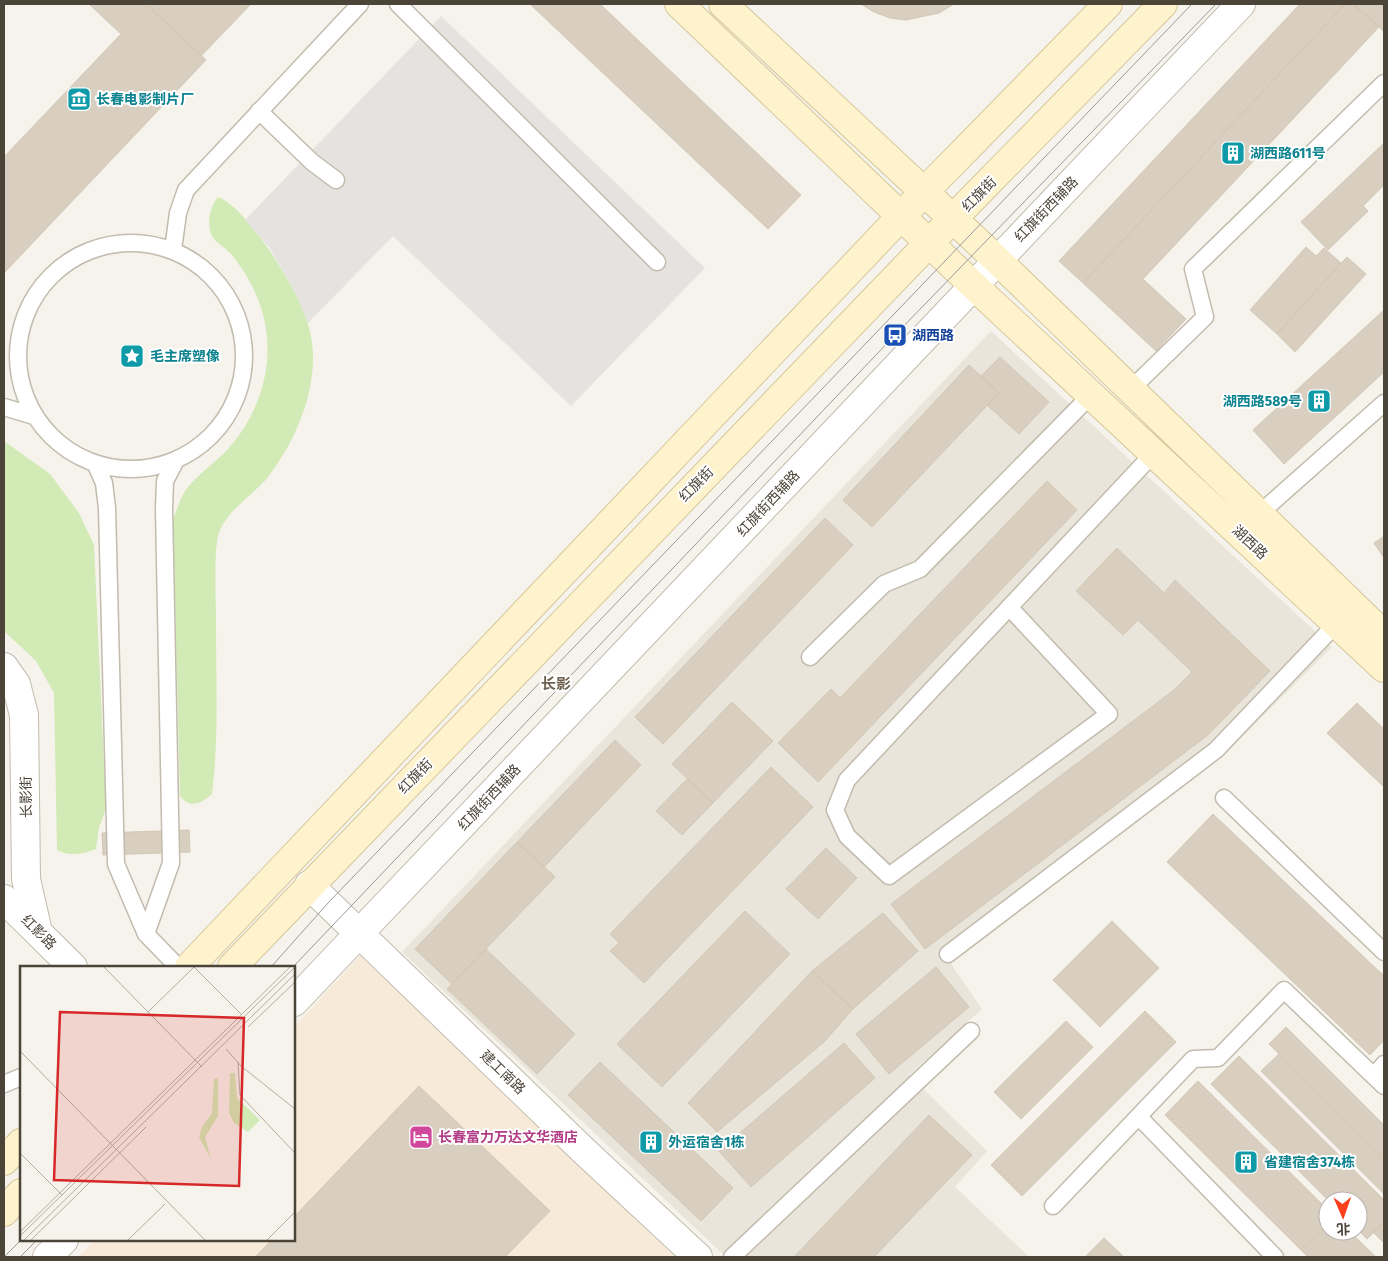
<svg xmlns="http://www.w3.org/2000/svg" width="1388" height="1261" viewBox="0 0 1388 1261" font-family="'Fira Sans','Noto Sans SC',sans-serif">
  <style>
    .residential { fill: #eae5da }
    .commercial { fill: #f7ead8 }
    .green { fill: #d2eab5 }
    .parking { fill: #e5e3e0 }
    .building { fill: #d8cfc1; stroke: #d3c7b4 }
    .lines { fill: none; stroke-linecap: round; stroke-linejoin: round }
    .service-casing { stroke: #c2bbae; stroke-width: 19 }
    .minor-casing { stroke: #c2bbae; stroke-width: 30 }
    .tertiary-casing { stroke: #c2bbae; stroke-width: 30 }
    .secondary-casing { stroke: #d6c79b; stroke-width: 30 }
    .service { stroke: #fff; stroke-width: 16 }
    .minor { stroke: #fff; stroke-width: 28 }
    .tertiary { stroke: #fff; stroke-width: 28 }
    .secondary { stroke: #fff3cd; stroke-width: 28 }
    .tram { stroke: #9a9a9a; stroke-width: 1 }
    .labels { text-anchor: middle; stroke-width: 4; stroke-linejoin: round; paint-order: stroke }
    .culture-label { font-size: 14px; font-weight: bold; fill: #0d838f; stroke: #fff; text-anchor: start }
    .street-label { font-size: 14px; fill: #4b4439; stroke: #fff }
    .transit-label { font-size: 14px; font-weight: bold; fill: #164399; stroke: #fff; text-anchor: start }
    .hotel-label { font-size: 14px; font-weight: bold; fill: #b23c85; stroke: #fff; text-anchor: start }
    .neighbourhood-label { font-size: 15px; font-weight: bold; fill: #6e6250; stroke: #fff }
    .inset-road { fill: none; stroke: #b2ada4; stroke-width: 1 }
    .view { fill: #d62828; fill-opacity: 0.15; stroke: #d62828; stroke-width: 2.5 }
    .inset-edge { fill: none; stroke: #4b4439; stroke-width: 2.5 }
  </style>
  <rect width="100%" height="100%" fill="#f6f3ec"/>
  <!-- residential -->
  <path class="residential" d="M 991,331 L 1332,647 L 1226,753 L 951,964 L 982,1009 L 909,1075 L 987,1151 L 955,1187 L 1029,1257 L 726,1257 L 402,952 Z"/>
  <!-- commercial -->
  <path class="commercial" d="M 360,956 L 675,1257 L 78,1257 L 95,1240 L 294,1240 L 294,1027 Z"/>
  <!-- green -->
  <path class="green" d="M 218,197 C 240,205 270,250 282,270 C 292,286 301,303 307,321 C 325,372 300,436 268,477 C 252,497 221,513 217,541 C 214,568 216,596 216,624 C 216,681 219,737 212,794 C 201,804 190,809 180,796 L 173,519 C 177,510 180,499 185,491 C 197,474 214,464 228,449 C 255,419 271,377 267,337 C 264,306 251,278 231,254 C 226,248 216,243 212,236 C 206,224 210,206 218,197 Z
    M 4,441 L 50,474 L 79,513 L 94,545 L 106,808 L 99,828 L 96,849 C 82,854 71,857 57,850 L 54,693 L 36,661 L 4,631 Z"/>
  <!-- parking -->
  <path class="parking" d="M 441,16 L 705,268 L 571,406 L 393,236 L 308,323 L 294,290 L 269,247 L 245,220 Z"/>
  <!-- building -->
  <path class="building" d="M 89,4 L 146,4 L 206,60 L 4,273 L 4,157 L 121,34 Z
    M 146,4 L 251,4 L 201,56 Z
    M 530,4 L 600,4 L 801,195 L 768,229 Z
    M 861,4 L 954,4 L 939,13 L 906,20 L 890,18 L 874,12 Z
    M 1300,4 L 1345,4 L 1083,283 L 1059,261 Z
    M 1345,4 L 1353,4 L 1379,27 L 1143,279 L 1186,319 L 1156,351 L 1083,283 Z
    M 1353,4 L 1384,4 L 1384,32 L 1379,27 Z
    M 1384,143 L 1384,185 L 1363,206 L 1368,211 L 1328,250 L 1301,222 Z
    M 1306,247 L 1316,256 L 1324,248 L 1341,263 L 1277,334 L 1250,310 Z
    M 1347,257 L 1366,274 L 1295,352 L 1277,334 Z
    M 1384,310 L 1384,372 L 1284,464 L 1253,430 Z
    M 1000,357 L 1049,402 L 1019,434 L 987,405 L 999,393 L 981,376 Z
    M 969,365 L 999,393 L 872,527 L 843,500 Z
    M 1047,481 L 1077,510 L 818,782 L 778,743 L 831,689 L 840,698 Z
    M 825,518 L 853,545 L 663,744 L 635,717 Z
    M 1384,536 L 1384,558 L 1374,543 Z
    M 1117,548 L 1164,593 L 1175,580 L 1270,671 L 1208,735 L 925,949 L 891,904 L 1174,690 L 1192,672 L 1138,620 L 1123,635 L 1076,591 Z
    M 732,702 L 773,741 L 713,803 L 672,764 Z
    M 1357,703 L 1384,729 L 1384,787 L 1327,733 Z
    M 615,740 L 641,765 L 544,867 L 517,842 Z
    M 771,767 L 813,807 L 644,983 L 610,951 L 619,943 L 610,934 Z
    M 687,779 L 713,803 L 682,835 L 656,811 Z
    M 1213,814 L 1384,976 L 1384,1040 L 1370,1055 L 1167,862 Z
    M 189,830 L 190,852 L 103,855 L 102,833 Z
    M 517,842 L 555,877 L 452,984 L 415,949 Z
    M 826,848 L 857,878 L 818,919 L 786,889 Z
    M 745,911 L 790,954 L 662,1087 L 617,1044 Z
    M 883,913 L 918,951 L 853,1009 L 812,971 Z
    M 1112,921 L 1159,968 L 1100,1027 L 1053,980 Z
    M 486,949 L 575,1034 L 537,1074 L 447,989 Z
    M 936,967 L 969,1007 L 889,1074 L 856,1034 Z
    M 812,971 L 853,1009 L 824,1042 L 717,1132 L 688,1103 Z
    M 1145,1011 L 1176,1042 L 1022,1196 L 991,1165 Z
    M 1066,1021 L 1093,1047 L 1021,1119 L 994,1092 Z
    M 1286,1027 L 1384,1125 L 1384,1159 L 1269,1044 Z
    M 844,1043 L 875,1078 L 751,1187 L 719,1151 Z
    M 1279,1054 L 1384,1159 L 1384,1194 L 1261,1071 Z
    M 1239,1056 L 1384,1200 L 1384,1222 L 1367,1239 L 1358,1230 L 1358,1201 L 1329,1201 L 1211,1084 Z
    M 600,1062 L 733,1188 L 701,1221 L 568,1095 Z
    M 1198,1081 L 1328,1210 L 1328,1223 L 1301,1250 L 1165,1115 Z
    M 419,1086 L 550,1211 L 505,1257 L 255,1257 L 272,1240 L 294,1240 L 294,1217 Z
    M 929,1115 L 972,1155 L 874,1257 L 794,1257 Z
    M 1384,1222 L 1384,1243 L 1373,1232 Z
    M 1328,1223 L 1328,1231 L 1349,1231 L 1376,1257 L 1308,1257 L 1301,1250 Z
    M 1104,1238 L 1124,1257 L 1085,1257 Z"/>
  <g class="lines">
    <!-- service casing -->
    <g class="service-casing">
      <path id="service" d="M 398,4 L 657,262
        M 259,111 L 312,162 L 336,180
        M18 356a113 113 0 1 1 226 0a113 113 0 1 1-226 0Z
        M 173,250 L 178,213 L 186,190 L 360,4
        M 1131,389 L 1205,317 L 1193,269 L 1384,83
        M 4,407 L 34,416
        M 95,463 L 104,483 L 107,508 L 116,864 L 146,934 L 178,967
        M 1259,514 L 1384,403
        M 1009,607 L 1109,714 L 889,876 L 847,836 L 835,810 L 847,780 L 1154,453
        M 810,657 L 884,584 L 920,569 L 1091,395
        M 1224,798 L 1384,952
        M 146,934 L 171,863 L 164,509 L 165,481 L 176,460
        M 948,954 L 1216,750 L 1337,623
        M 1374,1076 L 1384,1064
        M 4,1084 L 21,1077
        M 1139,1117 L 1275,1257
        M 1053,1206 L 1193,1059 L 1218,1058 L 1284,990 L 1384,1086
        M 732,1257 L 971,1031"/>
    </g>
    <!-- minor casing -->
    <g class="minor-casing">
      <path id="minor" d="M 4,667 L 16,684 L 24,715 L 26,879 L 38,932
        M 4,899 L 73,967"/>
    </g>
    <!-- tertiary casing -->
    <g class="tertiary-casing">
      <path id="tertiary" d="M 309,885 L 584,1151 L 698,1257
        M 294,1002 L 1241,4
        M 47,1257 L 64,1240"/>
    </g>
    <!-- secondary casing -->
    <g class="secondary-casing">
      <path id="secondary" d="M 679,4 L 974,286 L 1384,668
        M 723,4 L 997,260 L 1384,635
        M 189,967 L 924,192 L 1108,4
        M 232,967 L 929,243 L 1163,4
        M 4,1161 L 21,1143
        M 4,1212 L 21,1193"/>
    </g>
    <!-- service -->
    <use href="#service" class="service"/>
    <!-- minor -->
    <use href="#minor" class="minor"/>
    <!-- tertiary -->
    <use href="#tertiary" class="tertiary"/>
    <!-- secondary -->
    <use href="#secondary" class="secondary"/>
    <!-- tram -->
    <path class="tram" d="M 271,967 L 328,903 L 1192,4
      M 293,967 L 895,335 L 1216,4
      M 4,1257 L 21,1240
      M 20,1257 L 37,1240"/>
  </g>
  <!-- icons -->
  <defs>
    <g id="museum-square" transform="scale(1.25)"><rect x="-9" y="-9" width="18" height="18" rx="4" fill="#0f9aa8" stroke="#fff"/><path d="M0-6L6-3V-2H-6V-3ZM-5-1h2V3h-2ZM-1-1h2V3h-2ZM3-1h2V3H3ZM-6 4H6V6H-6Z" fill="#fff"/></g>
    <g id="building-square" transform="scale(1.25)"><rect x="-9" y="-9" width="18" height="18" rx="4" fill="#0f9aa8" stroke="#fff"/><path d="M-4-6H4V6H1V3H-1V6H-4ZM-2.5-4.3h1.7v1.8h-1.7ZM.8-4.3h1.7v1.8H.8ZM-2.5-1h1.7V.8h-1.7ZM.8-1h1.7V.8H.8Z" fill="#fff"/></g>
    <g id="bus-square" transform="scale(1.25)"><rect x="-9" y="-9" width="18" height="18" rx="4" fill="#1a4fb4" stroke="#fff"/><path d="M-5-6H5V4H4V6H2V4H-2V6H-4V4H-5ZM-3.5-4V0h7V-4ZM-3.5 1.2v1.5H-2V1.2ZM2 1.2v1.5H3.5V1.2Z" fill="#fff"/></g>
    <g id="sight-square" transform="scale(1.25)"><rect x="-9" y="-9" width="18" height="18" rx="4" fill="#0f9aa8" stroke="#fff"/><path d="M0-6L1.8-2.2L6-1.7L2.9 1.2L3.7 5.4L0 3.3L-3.7 5.4L-2.9 1.2L-6-1.7L-1.8-2.2Z" fill="#fff"/></g>
    <g id="hotel-square" transform="scale(1.25)"><rect x="-9" y="-9" width="18" height="18" rx="4" fill="#d1479c" stroke="#fff"/><path d="M-6-4.5h1.5V1H6V5H4.5V3h-9V5H-6ZM-4 0a1.8 1.8 0 1 1 3.6 0ZM.5 0V-2.5h3Q6-2.5 6 0Z" fill="#fff"/></g>
  </defs>
  <g fill-rule="evenodd">
    <use href="#museum-square" x="79" y="99"/>
    <use href="#building-square" x="1233" y="153"/>
    <use href="#bus-square" x="895" y="335"/>
    <use href="#sight-square" x="132" y="356"/>
    <use href="#building-square" x="1319" y="401"/>
    <use href="#hotel-square" x="421" y="1137"/>
    <use href="#building-square" x="651" y="1142"/>
    <use href="#building-square" x="1246" y="1162"/>
  </g>
  <g class="labels">
    <!-- culture labels -->
    <g class="culture-label">
      <text x="96" y="104">长春电影制片厂</text>
      <text x="1250" y="158">湖西路611号</text>
      <text x="150" y="361">毛主席塑像</text>
      <text x="1302" y="406" text-anchor="end">湖西路589号</text>
      <text x="668" y="1147">外运宿舍1栋</text>
      <text x="1264" y="1167">省建宿舍374栋</text>
    </g>
    <!-- street labels -->
    <g class="street-label">
      <text transform="translate(979 194) rotate(-46)" y="5">红旗街</text>
      <text transform="translate(1046 209) rotate(-46)" y="5">红旗街西辅路</text>
      <text transform="translate(696 484) rotate(-46)" y="5">红旗街</text>
      <text transform="translate(768 503) rotate(-47)" y="5">红旗街西辅路</text>
      <text transform="translate(1250 542) rotate(43)" y="5">湖西路</text>
      <text transform="translate(415 776) rotate(-46)" y="5">红旗街</text>
      <text transform="translate(26 797) rotate(-91)" y="5">长影街</text>
      <text transform="translate(489 797) rotate(-47)" y="5">红旗街西辅路</text>
      <text transform="translate(39 932) rotate(45)" y="5">红影路</text>
      <text transform="translate(503 1072) rotate(44)" y="5">建工南路</text>
    </g>
    <!-- transit labels -->
    <g class="transit-label">
      <text x="912" y="340">湖西路</text>
    </g>
    <!-- hotel labels -->
    <g class="hotel-label">
      <text x="438" y="1142">长春富力万达文华酒店</text>
    </g>
    <!-- neighbourhood labels -->
    <g class="neighbourhood-label">
      <text x="556" y="689">长影</text>
    </g>
  </g>
  <!-- overview -->
  <g transform="translate(20 966)">
    <rect width="275" height="275" fill="#f6f3ec"/>
    <path d="M 210,107 L 215,107 L 217,132 L 240,154 L 228,166 L 214,157 L 209,147 ZM 198,112 L 198,150 L 185,171 L 191,193 L 179,171 L 182,161 L 192,147 L 194,113 Z" fill="#d2eab5"/>
    <path class="inset-road" d="M 83,0 L 182,101M 173,0 L 222,49M 128,46 L 175,0M 228,61 L 275,16M 206,83 L 221,100 L 275,143M 0,85 L 186,275M 218,96 L 220,129 L 275,187M 0,187 L 42,229M 0,266 L 271,0M 0,270 L 275,1M 3,275 L 275,8M 10,275 L 126,161M 107,275 L 145,238M 246,275 L 275,246"/>
    <path class="view" d="M 40,46 L 224,52 L 219,220 L 34,214 Z"/>
    <rect width="275" height="275" class="inset-edge"/>
  </g>
  <!-- border -->
  <rect width="1388" height="1261" fill="none" stroke="#4b4439" stroke-width="10"/>
  <!-- north arrow -->
  <g transform="translate(1343 1216) rotate(178)"><circle r="24" fill="#ffffff" stroke="#b7b4b0"/>
  <path d="M0-4L9 19L0 12L-9 19Z" fill="#fc3f1d"/>
  <text y="-8" font-size="14" font-weight="bold" text-anchor="middle" fill="#4b4439">北</text>
  </g>
</svg>
